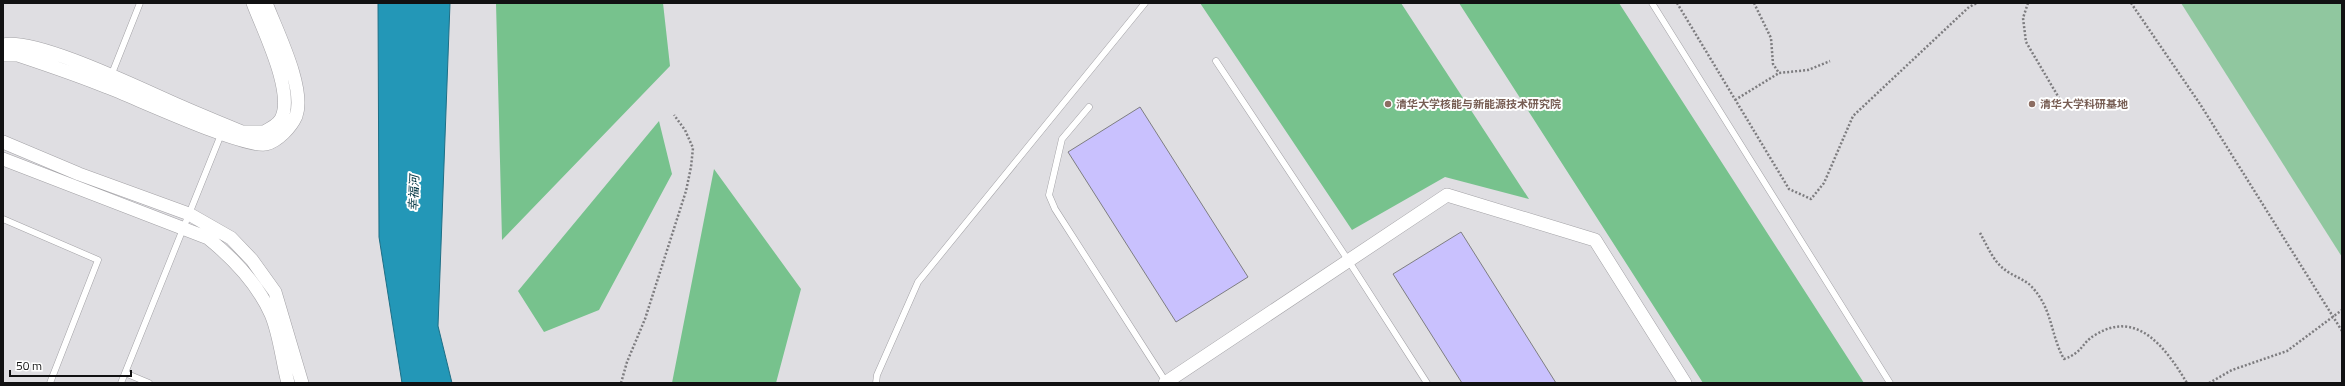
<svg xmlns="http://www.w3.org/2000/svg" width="2345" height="386" viewBox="0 0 2345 386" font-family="'Titillium Web','Noto Sans SC',sans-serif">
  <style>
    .green { fill: #90c79f }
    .forest { fill: #77c28d }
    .water { fill: #2397b7; stroke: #1e6f86 }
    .building { fill: #c9c1fe; stroke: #7e7e81 }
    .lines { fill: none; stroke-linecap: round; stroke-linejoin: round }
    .service-casing { stroke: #a3a2a6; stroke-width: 7 }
    .minor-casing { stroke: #a3a2a6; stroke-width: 14 }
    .path { stroke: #7d7c7f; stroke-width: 2.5; stroke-dasharray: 2 2; stroke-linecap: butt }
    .service { stroke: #fff; stroke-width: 6 }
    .minor { stroke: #fff; stroke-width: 13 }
    .education-dot { fill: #8d6e63; stroke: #fff; stroke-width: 1.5 }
    .labels { text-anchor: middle; stroke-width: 4; stroke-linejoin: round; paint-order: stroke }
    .education-label { font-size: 11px; font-weight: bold; fill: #785e54; stroke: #fff; text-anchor: start }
    .water-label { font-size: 12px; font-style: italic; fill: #023543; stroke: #fff }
  </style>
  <rect width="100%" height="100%" fill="#dfdee2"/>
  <!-- green -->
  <path class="green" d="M 2181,3 L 2342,3 L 2342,257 Z"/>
  <!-- forest -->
  <path class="forest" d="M 496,3 L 663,3 L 670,66 L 502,240 Z
    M 1200,3 L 1401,3 L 1529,199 L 1445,177 L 1352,230 Z
    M 1459,3 L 1619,3 L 1864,383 L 1703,383 Z
    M 659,121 L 672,174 L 599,310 L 544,332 L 518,291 Z
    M 714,169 L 801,289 L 776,383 L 672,383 Z"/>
  <!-- water -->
  <path class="water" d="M 378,3 L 450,3 L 438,326 L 452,383 L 402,383 L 379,237 Z"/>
  <!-- building -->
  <path class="building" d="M 1140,107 L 1248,277 L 1176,322 L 1068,152 Z
    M 1461,232 L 1556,383 L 1462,383 L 1393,274 Z"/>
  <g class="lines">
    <!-- service casing -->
    <g class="service-casing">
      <path id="service" d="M 1652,3 L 1890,383
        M 1216,61 L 1348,260 L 1427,383
        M 111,76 L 140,3
        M 1089,107 L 1062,139 L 1049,195 L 1055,209 L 1166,382
        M 3,219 L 98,260 L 50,383
        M 125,373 L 149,383
        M 121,383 L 222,132
        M 876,383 L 877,375 L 918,282 L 1145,3"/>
    </g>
    <!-- minor casing -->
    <g class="minor-casing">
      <path id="minor" d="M 3,45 C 36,37 145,91 180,106 C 200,115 221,123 242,132 L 264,132 C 270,129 278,125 281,119 C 295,93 263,30 253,3
        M 3,55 L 18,55 C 48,65 78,75 107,87 C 134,97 245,149 266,144 C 278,141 291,127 296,116 C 306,88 276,30 266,3
        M 3,142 L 79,174 L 189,214 L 231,238 L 252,260 L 275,292 L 302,383
        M 3,159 L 208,238 C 234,259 257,283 271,314 C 280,335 282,361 288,383
        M 1165,383 L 1447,195 L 1595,240 L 1685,383"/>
    </g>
    <!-- path -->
    <path class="path" d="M 1677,3 L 1789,189 L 1811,199 L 1824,183 L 1853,116 L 1969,7 L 1977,3
      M 1754,3 L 1771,38 L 1773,64 L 1779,73 L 1808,70 L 1830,61
      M 2028,3 L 2023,18 L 2026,42 L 2059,98
      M 2131,3 L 2200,104 L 2342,331
      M 1735,100 L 1779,73
      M 1980,233 C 1987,245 1993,261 2004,269 C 2012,276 2025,279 2032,287 C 2053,310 2050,334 2064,359 C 2084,352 2081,343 2095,335 C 2138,308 2167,350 2187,383
      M 621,383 L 627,362 L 645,319 L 686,191 L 691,167 L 693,148 L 685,130 L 674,115
      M 2209,383 L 2232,370 L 2287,351 L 2342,310"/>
    <!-- service -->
    <use href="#service" class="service"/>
    <!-- minor -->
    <use href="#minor" class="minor"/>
  </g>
  <!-- markers -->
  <g class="education-dot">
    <circle cx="1388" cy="104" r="4"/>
    <circle cx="2032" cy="104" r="4"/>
  </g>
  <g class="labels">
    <!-- education labels -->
    <g class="education-label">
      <text x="1396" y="108">清华大学核能与新能源技术研究院</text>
      <text x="2040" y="108">清华大学科研基地</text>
    </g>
    <!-- water labels -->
    <g class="water-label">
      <text transform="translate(414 193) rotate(-88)" y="4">幸福河</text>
    </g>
  </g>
  <!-- border -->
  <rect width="2345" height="386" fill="none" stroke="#111112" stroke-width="8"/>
  <!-- scale -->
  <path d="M10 370v6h121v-6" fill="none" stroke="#111112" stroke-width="2"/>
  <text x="16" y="370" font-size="12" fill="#111112" stroke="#ffffff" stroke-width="3" paint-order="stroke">50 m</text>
</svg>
